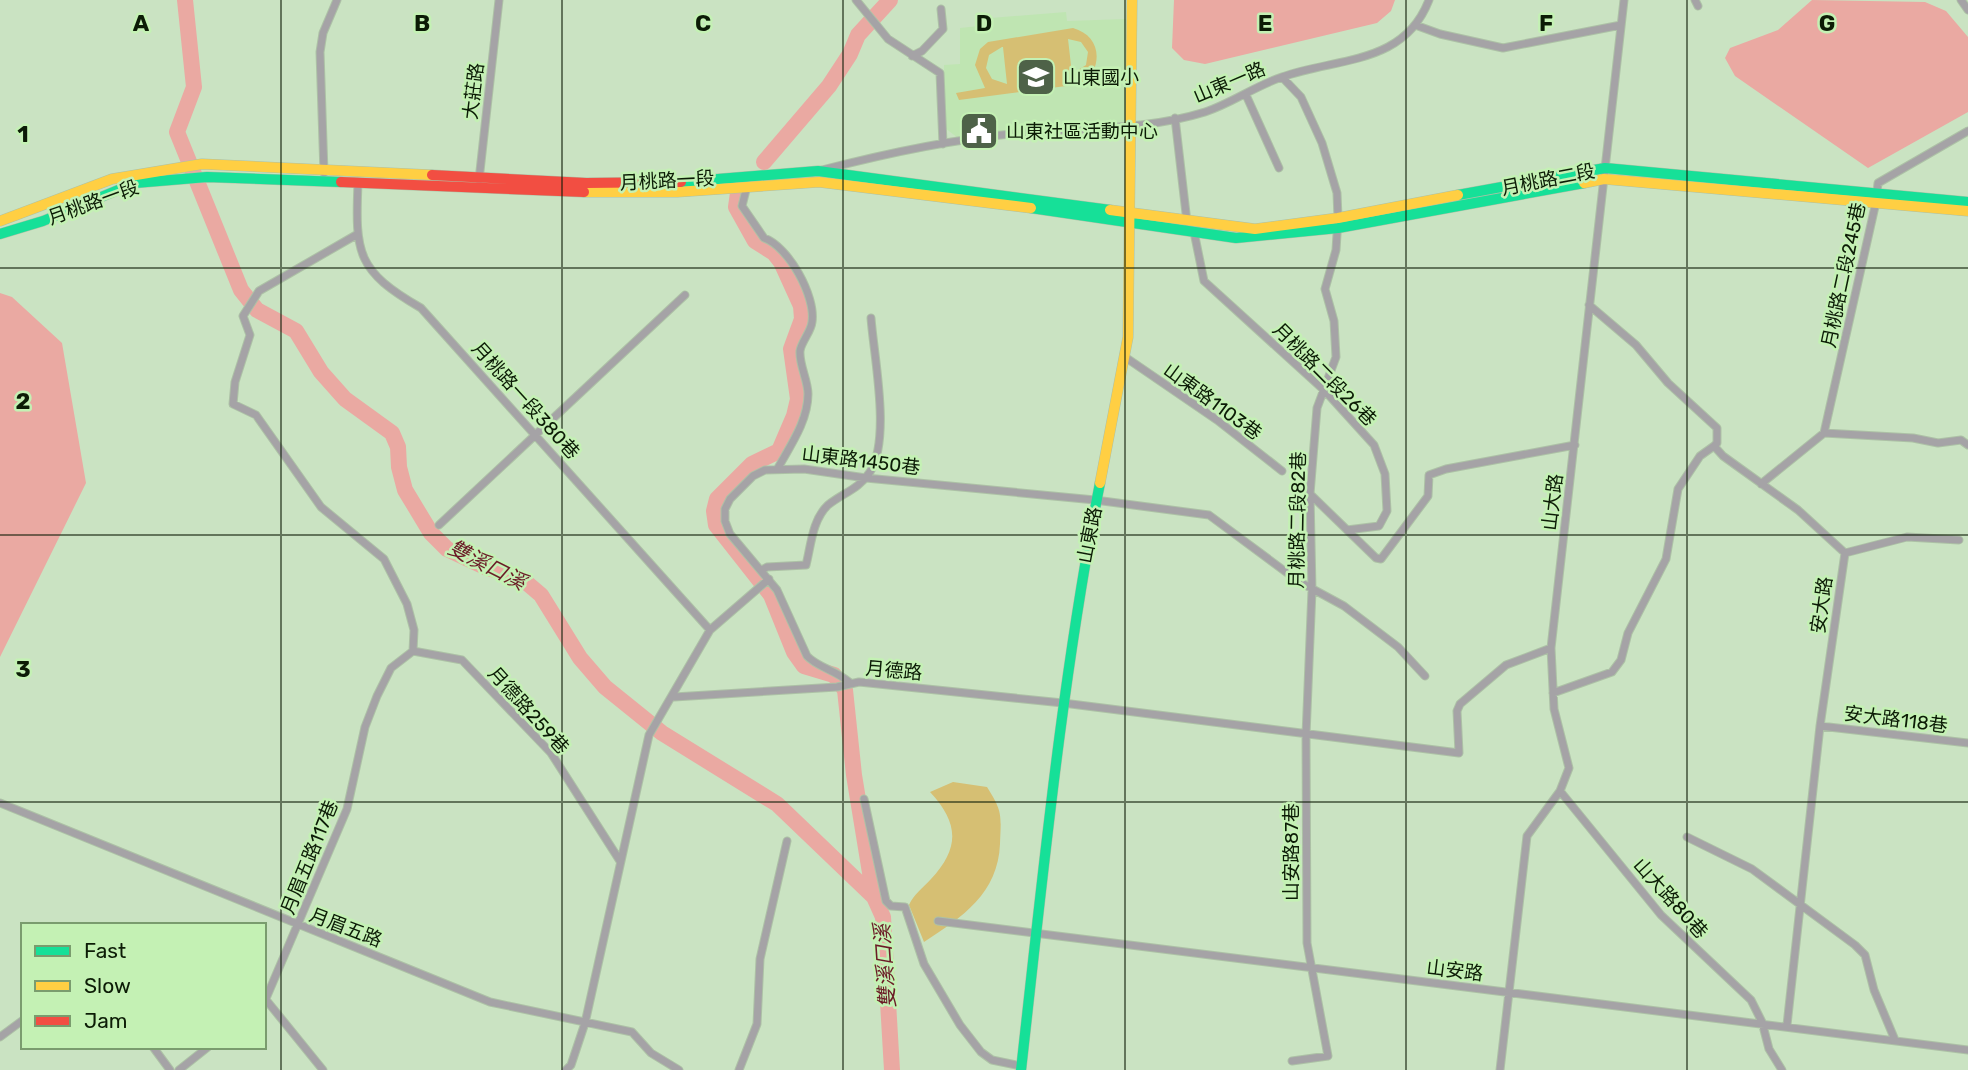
<svg xmlns="http://www.w3.org/2000/svg" width="1968" height="1070" viewBox="0 0 1968 1070" font-family="Rubik,'Noto Sans TC',sans-serif">
  <style>
    .built { fill: #bfe5b2 }
    .green { fill: #d6bf73; fill-rule: evenodd }
    .water { fill: #eaa9a2 }
    .lines { fill: none; stroke-linecap: round; stroke-linejoin: round }
    .river { stroke: #eaa9a2; stroke-width: 16 }
    .street-casing { stroke: #adc1a6; stroke-width: 9 }
    .fast-casing { stroke: #adc1a6; stroke-width: 11 }
    .slow-casing { stroke: #adc1a6; stroke-width: 11 }
    .jam-casing { stroke: #adc1a6; stroke-width: 11 }
    .street { stroke: #a5a3a6; stroke-width: 7 }
    .fast { stroke: #16e098; stroke-width: 10 }
    .slow { stroke: #ffcf43; stroke-width: 10 }
    .jam { stroke: #f24e42; stroke-width: 10 }
    .grid { fill: none; stroke: #0c1c06; stroke-width: 2; stroke-opacity: 0.55 }
    .labels { text-anchor: middle; stroke-width: 5; stroke-linejoin: round; paint-order: stroke }
    .poi-label { font-size: 19px; fill: #0c1c06; stroke: #c4f1b4; text-anchor: start }
    .street-label { font-size: 19px; fill: #0c1c06; stroke: #c4f1b4 }
    .water-label { font-size: 21px; font-style: italic; fill: #6b1b26; stroke: #c4f1b4 }
    .grid-label { font-size: 23px; text-anchor: middle; font-weight: bold; fill: #0c1c06; stroke: #c4f1b4; stroke-width: 5; stroke-linejoin: round; paint-order: stroke }
  </style>
  <rect width="100%" height="100%" fill="#cae3c2"/>
  <!-- built -->
  <path class="built" d="M 1066,12 L 1067,21 L 1126,19 L 1126,123 L 958,138 L 945,128 L 944,65 L 960,64 L 960,28 L 979,26 L 978,19 Z"/>
  <!-- green -->
  <path class="green" d="M 1073,28 C 1094,34 1102,52 1093,72 L 1096,72 L 1097,82 L 959,100 L 956,93 L 985,88 L 975,65 L 980,49 L 988,42 ZM 1068,39 L 1081,42 L 1088,52 L 1086,65 L 1072,74 ZM 1002,47 L 1003,47 L 1007,84 L 992,79 L 986,68 L 989,55 Z
    M 953,782 L 987,787 C 1003,812 1001,815 1000,844 C 998,893 963,917 924,942 L 909,905 C 914,894 923,888 931,879 C 960,848 959,823 930,792 Z"/>
  <!-- water -->
  <path class="water" d="M 1174,0 L 1395,0 L 1391,11 L 1377,23 L 1205,64 L 1184,60 L 1172,48 Z
    M 1812,0 L 1925,2 L 1946,11 L 1968,37 L 1968,112 L 1868,168 L 1735,76 L 1725,58 L 1730,48 L 1778,30 Z
    M 0,293 L 12,297 L 62,343 L 86,483 L 0,657 Z"/>
  <g class="lines">
    <!-- river -->
    <path class="river" d="M 185,0 L 194,87 L 177,132 L 241,290 L 257,310 L 296,331 L 321,372 L 345,399 L 392,433 L 398,447 L 399,467 L 405,490 L 431,533 L 447,549 L 485,567 L 521,578 L 541,595 L 580,658 L 605,687 L 662,733 L 777,804 L 874,897 L 883,917 L 892,1070
      M 764,162 L 829,86 L 850,54 L 858,35 L 890,0
      M 738,193 L 736,207 L 755,241 L 774,253 L 781,262 L 801,306 L 802,319 L 791,349 L 798,399 L 794,416 L 779,451 L 752,464 L 717,499 L 714,511 L 716,525 L 771,595 L 794,652 L 804,666 L 834,675 L 845,690 L 854,775 L 874,897"/>
    <!-- street casing -->
    <g class="street-casing">
      <path id="street" d="M 856,0 L 888,39 L 940,73 L 943,144
        M 1695,0 L 1698,6
        M 1961,0 L 1968,10
        M 1418,26 L 1440,34 L 1503,48 L 1621,25
        M 912,56 L 922,51 L 943,29 L 941,9
        M 1282,77 L 1301,97 L 1322,143 L 1337,193 L 1338,218 L 1336,250 L 1325,289 L 1334,321 L 1336,357 L 1317,408 L 1310,494 L 1312,590 L 1306,735 L 1307,943 L 1328,1056 L 1292,1061
        M 1246,95 L 1279,168
        M 1175,118 L 1187,222
        M 822,170 C 887,153 953,139 1020,133 C 1082,127 1144,131 1205,112 C 1232,103 1255,86 1282,77 C 1339,57 1404,65 1429,0
        M 324,173 L 320,52 L 323,33 L 337,0
        M 479,180 L 499,0
        M 358,183 C 355,254 357,271 421,308 L 710,630
        M 747,186 L 742,206 L 764,238 C 788,246 816,296 812,322 C 811,332 801,342 800,351 C 799,365 808,380 808,394 C 808,421 790,446 778,468
        M 1194,232 L 1204,281 L 1325,391 L 1374,445 L 1385,474 L 1387,511 L 1379,526 L 1347,530
        M 356,235 L 259,291 L 243,316 L 250,335 L 235,382 L 233,404 L 256,415 L 321,507 L 384,559 L 407,604 L 414,630 L 413,651
        M 1589,305 L 1636,345 L 1668,383 L 1717,428 L 1717,443 L 1714,446 L 1723,456 L 1798,510 L 1845,553
        M 1125,357 L 1217,420 L 1282,471
        M 1824,433 L 1876,202 L 1878,183 L 1968,131
        M 1761,484 L 1824,433 L 1913,438 L 1938,443 L 1961,440 L 1968,445
        M 1310,494 L 1376,558 L 1381,559 L 1428,496 L 1429,475 L 1446,469 L 1575,445
        M 439,525 L 685,295
        M 1845,553 L 1907,537 L 1959,540
        M 762,570 L 767,567 L 806,565 C 811,546 812,520 828,505 C 843,493 859,489 870,472 C 891,438 874,358 871,318
        M 413,651 L 462,660 L 551,753 L 620,861
        M 849,682 C 835,670 817,667 807,656 L 777,590 L 730,534 L 725,521 L 725,509 L 730,499 L 753,476 L 765,470 L 804,469 L 866,478 L 1095,500 L 1209,515 L 1298,581 L 1344,606 L 1398,647 L 1425,676
        M 1553,693 L 1612,672 L 1621,660 L 1628,633 L 1666,559 L 1678,489 L 1700,456 L 1714,446
        M 674,697 L 837,687 L 859,682 L 1063,703 L 1459,753 L 1457,711 L 1460,704 L 1506,665 L 1551,648
        M 1820,726 L 1968,743
        M 1560,791 L 1661,915 L 1751,1000 L 1762,1022 L 1769,1049 L 1782,1070
        M 864,799 L 886,901 L 891,906 L 905,907 L 924,964 L 960,1025 L 981,1052 L 992,1060 L 1021,1066
        M 0,803 L 490,1002 L 632,1032 L 651,1053 L 679,1070
        M 1687,837 L 1752,869 L 1855,945 L 1865,955 L 1874,990 L 1895,1040
        M 938,921 L 1968,1050
        M 267,1001 L 323,1070
        M 264,1003 L 347,809 L 365,727 L 377,696 L 391,668 L 413,651
        M 1787,1025 L 1820,726 L 1845,553
        M 0,1037 L 23,1020
        M 153,1047 L 170,1070
        M 179,1070 L 208,1047
        M 566,1070 L 571,1065 L 585,1023 L 649,735 L 710,630 L 769,579
        M 739,1070 L 757,1024 L 760,959 L 787,841
        M 1500,1070 L 1527,836 L 1560,791 L 1569,768 L 1554,709 L 1551,648 L 1624,0"/>
    </g>
    <!-- fast casing -->
    <g class="fast-casing">
      <path id="fast" d="M 681,182 L 818,171 L 1110,210
        M 1458,195 L 1605,168 L 1968,202
        M 1031,208 L 1236,238 L 1338,228 L 1584,183
        M 0,234 L 43,221 L 135,183 L 207,177 L 341,182
        M 1021,1070 C 1043,874 1062,677 1100,483"/>
    </g>
    <!-- slow casing -->
    <g class="slow-casing">
      <path id="slow" d="M 1584,183 L 1604,179 L 1968,211
        M 584,192 L 677,192 L 819,182 L 1031,208
        M 1110,210 L 1255,229 L 1338,218 L 1458,195
        M 0,221 L 112,179 L 202,164 L 432,175
        M 1100,483 L 1128,337 L 1132,0"/>
    </g>
    <!-- jam casing -->
    <g class="jam-casing">
      <path id="jam" d="M 432,175 L 586,183 L 681,182
        M 341,182 L 584,192"/>
    </g>
    <!-- street -->
    <use href="#street" class="street"/>
    <!-- fast -->
    <use href="#fast" class="fast"/>
    <!-- slow -->
    <use href="#slow" class="slow"/>
    <!-- jam -->
    <use href="#jam" class="jam"/>
  </g>
  <!-- grid -->
  <path class="grid" d="M 281,0 L 281,1070M 562,0 L 562,1070M 843,0 L 843,1070M 1125,0 L 1125,1070M 1406,0 L 1406,1070M 1687,0 L 1687,1070M 0,268 L 1968,268M 0,535 L 1968,535M 0,802 L 1968,802"/>
  <!-- icons -->
  <defs>
    <g id="school-square" transform="scale(2.0125)"><rect x="-9" y="-9" width="18" height="18" rx="4" fill="#4e6248" stroke="#c4f1b4"/><path d="M0-5L7-2L0 1L-7-2ZM-4 1L0 2.5L4 1V4Q0 6-4 4Z" fill="#fff"/></g>
    <g id="civic-square" transform="scale(2.0125)"><rect x="-9" y="-9" width="18" height="18" rx="4" fill="#4e6248" stroke="#c4f1b4"/><path d="M-.6-6.5H3V-4.5H.6V-3L4-1V1h2V6H-6V1h2V-1L-.6-3ZM-1.2 2.5V6h2.4V2.5Z" fill="#fff"/></g>
  </defs>
  <g fill-rule="evenodd">
    <use href="#school-square" x="1036" y="77"/>
    <use href="#civic-square" x="979" y="131"/>
  </g>
  <g class="labels">
    <!-- poi labels -->
    <g class="poi-label">
      <text x="1063" y="84">山東國小</text>
      <text x="1006" y="138">山東社區活動中心</text>
    </g>
    <!-- street labels -->
    <g class="street-label">
      <text transform="translate(1229 82) rotate(-23)" y="7">山東一路</text>
      <text transform="translate(473 91) rotate(-83)" y="7">大莊路</text>
      <text transform="translate(1548 179) rotate(-11)" y="7">月桃路二段</text>
      <text transform="translate(667 180) rotate(-3)" y="7">月桃路一段</text>
      <text transform="translate(93 202) rotate(-20)" y="7">月桃路一段</text>
      <text transform="translate(1843 275) rotate(-78)" y="7">月桃路二段245巷</text>
      <text transform="translate(1325 374) rotate(45)" y="7">月桃路二段26巷</text>
      <text transform="translate(526 400) rotate(48)" y="7">月桃路一段380巷</text>
      <text transform="translate(1213 401) rotate(36)" y="7">山東路1103巷</text>
      <text transform="translate(861 460) rotate(7)" y="7">山東路1450巷</text>
      <text transform="translate(1552 502) rotate(-83)" y="7">山大路</text>
      <text transform="translate(1297 520) rotate(-89)" y="7">月桃路二段82巷</text>
      <text transform="translate(1089 535) rotate(-79)" y="7">山東路</text>
      <text transform="translate(1821 605) rotate(-82)" y="7">安大路</text>
      <text transform="translate(894 670) rotate(5)" y="7">月德路</text>
      <text transform="translate(529 710) rotate(48)" y="7">月德路259巷</text>
      <text transform="translate(1896 719) rotate(7)" y="7">安大路118巷</text>
      <text transform="translate(1291 852) rotate(-90)" y="7">山安路87巷</text>
      <text transform="translate(309 857) rotate(-68)" y="7">月眉五路117巷</text>
      <text transform="translate(1671 898) rotate(48)" y="7">山大路80巷</text>
      <text transform="translate(346 927) rotate(21)" y="7">月眉五路</text>
      <text transform="translate(1455 970) rotate(7)" y="7">山安路</text>
    </g>
    <!-- water labels -->
    <g class="water-label">
      <text transform="translate(487 565) rotate(27)" y="7">雙溪口溪</text>
      <text transform="translate(885 966) rotate(-94)" y="7">雙溪口溪</text>
    </g>
  </g>
  <g class="grid-label">
    <text x="141" y="31">A</text>
    <text x="422" y="31">B</text>
    <text x="703" y="31">C</text>
    <text x="984" y="31">D</text>
    <text x="1265" y="31">E</text>
    <text x="1546" y="31">F</text>
    <text x="1827" y="31">G</text>
    <text x="23" y="142">1</text>
    <text x="23" y="409">2</text>
    <text x="23" y="677">3</text>
  </g>
  <!-- legend -->
  <rect x="21" y="923" width="245" height="126" fill="#c4f1b4" stroke="#7a9c6e" stroke-width="2"/>
  <rect x="35" y="946" width="35" height="10" fill="#16e098" stroke="#7a9c6e" stroke-width="2"/>
  <text x="84" y="958" font-size="21" fill="#0c1c06">Fast</text>
  <rect x="35" y="981" width="35" height="10" fill="#ffcf43" stroke="#7a9c6e" stroke-width="2"/>
  <text x="84" y="993" font-size="21" fill="#0c1c06">Slow</text>
  <rect x="35" y="1016" width="35" height="10" fill="#f24e42" stroke="#7a9c6e" stroke-width="2"/>
  <text x="84" y="1028" font-size="21" fill="#0c1c06">Jam</text>
</svg>
